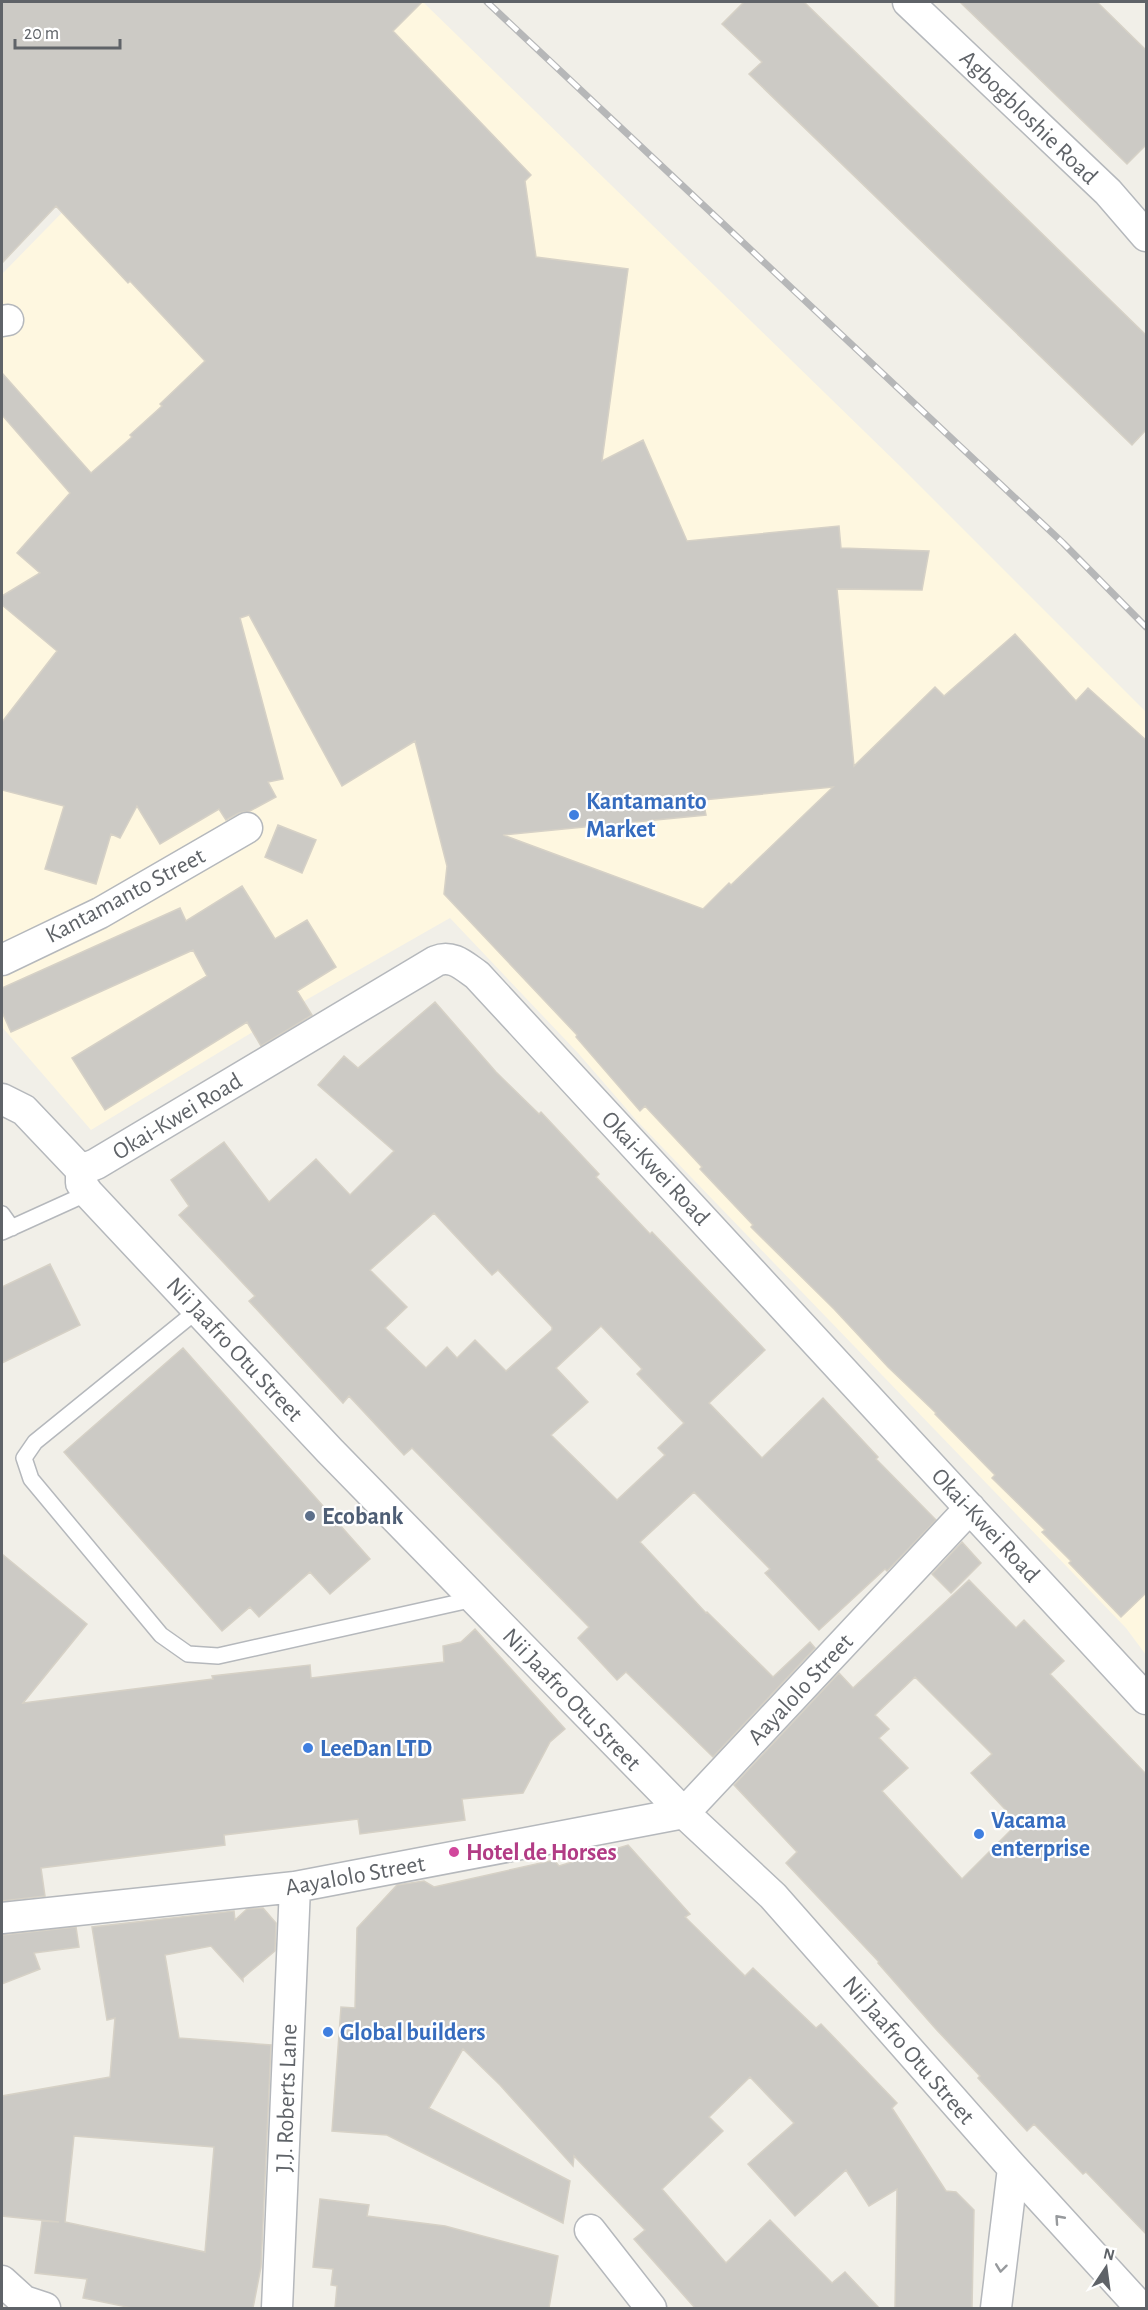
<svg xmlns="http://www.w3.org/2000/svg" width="1148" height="2310" viewBox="0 0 1148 2310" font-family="'Alegreya Sans',sans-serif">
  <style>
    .commercial { fill: #fef7e0 }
    .building { fill: #cccac5; stroke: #d6d1c6; stroke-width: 1.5; fill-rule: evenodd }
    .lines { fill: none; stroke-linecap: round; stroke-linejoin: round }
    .lane-casing { stroke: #b5b8bc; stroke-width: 18 }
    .street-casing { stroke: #b5b8bc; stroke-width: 33 }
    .lane { stroke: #fff; stroke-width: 15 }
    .street { stroke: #fff; stroke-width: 30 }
    .rail-casing { stroke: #b6b7b8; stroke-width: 7 }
    .rail { stroke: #fff; stroke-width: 4.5; stroke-dasharray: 14; stroke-linecap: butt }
    .oneway { stroke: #979a9d }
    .shop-dot { fill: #3f7fe0; stroke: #fff; stroke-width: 2 }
    .service-dot { fill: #5c6f8a; stroke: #fff; stroke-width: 2 }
    .hotel-dot { fill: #d1479c; stroke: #fff; stroke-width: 2 }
    .labels { text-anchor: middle; stroke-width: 4.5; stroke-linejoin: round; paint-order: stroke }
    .street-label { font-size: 24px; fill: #5f6368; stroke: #fff }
    .shop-label { font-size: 24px; font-weight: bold; fill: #366cbe; stroke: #fff; text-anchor: start }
    .service-label { font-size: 24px; font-weight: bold; fill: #4e5e75; stroke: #fff; text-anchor: start }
    .hotel-label { font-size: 24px; font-weight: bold; fill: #b23c85; stroke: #fff; text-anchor: start }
  </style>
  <rect width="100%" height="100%" fill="#f1efe8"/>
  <!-- commercial -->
  <path class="commercial" d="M 268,2 L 423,2 L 903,469 L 1146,712 L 1146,1655 L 1126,1628 L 637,1121 L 578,1053 L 450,918 L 299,1004 L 91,1130 L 2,1027 L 2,274 Z"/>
  <!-- building -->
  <path class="building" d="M 2,2 L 422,2 L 393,31 L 531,175 L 525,181 L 536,257 L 628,269 L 602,461 L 643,440 L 687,541 L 839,526 L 841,548 L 929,551 L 922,590 L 837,589 L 854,766 L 935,687 L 944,696 L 1015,634 L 1076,701 L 1088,688 L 1146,740 L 1146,1593 L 1121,1617 L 1069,1563 L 1071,1561 L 1042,1532 L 1045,1530 L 992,1478 L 995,1475 L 935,1414 L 936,1413 L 888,1367 L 834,1309 L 751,1227 L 753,1225 L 700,1169 L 702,1167 L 645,1106 L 640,1111 L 576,1037 L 577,1035 L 444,894 L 447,866 L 415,741 L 342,786 L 249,615 L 240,618 L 283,779 L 268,782 L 276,797 L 250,811 L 239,813 L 226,820 L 219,809 L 160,844 L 137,806 L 120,838 L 111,834 L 96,884 L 45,869 L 64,806 L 2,790 L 2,722 L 57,651 L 2,605 L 2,596 L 40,573 L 17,553 L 70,493 L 2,415 L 2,373 L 91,473 L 132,437 L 130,435 L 162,406 L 160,404 L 205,361 L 130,281 L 128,283 L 56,206 L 2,263 ZM 833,787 L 731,885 L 729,883 L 703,909 L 503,835 L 706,815 L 703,800 Z
    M 744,2 L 804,2 L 1146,335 L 1146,430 L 1132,445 L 749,74 L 762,62 L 722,24 Z
    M 960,2 L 1097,2 L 1146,50 L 1146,145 L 1127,164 Z
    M 278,825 L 316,840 L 302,873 L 265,857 Z
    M 242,886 L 275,939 L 307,920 L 336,967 L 297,991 L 312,1015 L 261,1046 L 247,1022 L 105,1110 L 72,1058 L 207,976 L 193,950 L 11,1032 L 2,1012 L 2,988 L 180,908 L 186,921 Z
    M 435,1002 L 496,1072 L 539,1114 L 541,1112 L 599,1174 L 596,1177 L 650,1234 L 652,1232 L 765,1350 L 709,1403 L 762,1458 L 823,1398 L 878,1457 L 876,1459 L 936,1520 L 887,1571 L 885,1569 L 819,1630 L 765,1573 L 770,1569 L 694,1492 L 640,1542 L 706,1613 L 707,1612 L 773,1677 L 810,1642 L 815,1648 L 713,1757 L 626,1672 L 617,1680 L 578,1638 L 589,1627 L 412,1448 L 404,1455 L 349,1396 L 343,1403 L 249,1301 L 255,1296 L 179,1215 L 189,1206 L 171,1180 L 224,1142 L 269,1202 L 316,1159 L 350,1195 L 394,1151 L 318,1085 L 344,1056 L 358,1068 ZM 434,1213 L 492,1275 L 498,1270 L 552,1327 L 552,1330 L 506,1371 L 475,1340 L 457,1358 L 447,1347 L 426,1368 L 385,1328 L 407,1307 L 370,1270 ZM 601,1326 L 642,1369 L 637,1374 L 684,1423 L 658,1448 L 665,1455 L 617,1500 L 551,1435 L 588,1402 L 556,1368 Z
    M 50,1264 L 80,1325 L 2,1363 L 2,1287 Z
    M 183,1348 L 370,1559 L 330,1594 L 310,1572 L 259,1617 L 250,1607 L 222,1631 L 64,1452 Z
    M 962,1542 L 981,1563 L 951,1593 L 932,1574 Z
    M 2,1554 L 87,1624 L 23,1703 L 213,1679 L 212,1676 L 310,1665 L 311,1678 L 444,1662 L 443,1646 L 461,1642 L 475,1629 L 565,1729 L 550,1742 L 523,1793 L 462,1799 L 465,1820 L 360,1834 L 358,1819 L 224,1835 L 225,1845 L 41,1868 L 45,1896 L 2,1901 Z
    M 969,1580 L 1016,1628 L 1024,1620 L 1064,1661 L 1050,1674 L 1146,1774 L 1146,2234 L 1086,2172 L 1083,2174 L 1034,2124 L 1027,2131 L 978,2078 L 980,2076 L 935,2028 L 878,1963 L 879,1962 L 786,1863 L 797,1852 L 734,1785 L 839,1673 L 853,1688 ZM 915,1677 L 992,1754 L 971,1773 L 1018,1823 L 962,1879 L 882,1791 L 908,1768 L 879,1738 L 889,1729 L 875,1715 Z
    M 628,1845 L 690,1914 L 685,1917 L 745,1976 L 753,1968 L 816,2028 L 821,2024 L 897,2103 L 892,2108 L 946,2191 L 956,2192 L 974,2210 L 972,2308 L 895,2308 L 897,2189 L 869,2206 L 846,2170 L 795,2216 L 748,2164 L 794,2123 L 750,2077 L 709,2117 L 723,2131 L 662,2189 L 726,2263 L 770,2220 L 832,2283 L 845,2272 L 879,2308 L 695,2308 L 634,2239 L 645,2230 L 574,2156 L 573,2166 L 500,2085 L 463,2049 L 429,2108 L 570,2181 L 563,2223 L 387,2135 L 332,2131 L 341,2007 L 355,2008 L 357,1928 L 397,1885 L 424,1881 L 434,1887 L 554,1860 L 559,1866 Z
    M 263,1908 L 276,1923 L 275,1951 L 251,1971 L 243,1978 L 243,1981 L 211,1946 L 165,1955 L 179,2038 L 271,2045 L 261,2267 L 253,2308 L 132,2308 L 83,2298 L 87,2279 L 35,2273 L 42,2221 L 59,2222 L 2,2216 L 2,2096 L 110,2077 L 115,2018 L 107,2020 L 92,1927 L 234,1911 L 235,1920 L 247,1909 ZM 74,2136 L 214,2147 L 205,2252 L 65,2222 Z
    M 76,1927 L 79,1947 L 34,1953 L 40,1969 L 2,1984 L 2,1935 Z
    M 320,2199 L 369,2205 L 367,2216 L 445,2226 L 558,2256 L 549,2308 L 335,2308 L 337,2286 L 331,2285 L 333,2269 L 313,2267 Z"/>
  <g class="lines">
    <!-- lane casing -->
    <g class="lane-casing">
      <path id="lane" d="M 2,1214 L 12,1228
        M 2,1232 L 88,1193
        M 199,1309 L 35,1442 L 24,1458 L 31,1479 L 161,1635 L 188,1654 L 218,1656 L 474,1599"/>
    </g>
    <!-- street casing -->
    <g class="street-casing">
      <path id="street" d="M 908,2 L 1108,192 L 1146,236
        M 2,321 L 8,320
        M 2,960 L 100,913 L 247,828
        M 2,1099 L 24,1110 L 81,1170 L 81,1183 L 88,1193 L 330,1451 L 684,1813 L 773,1896 L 1013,2168 L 1141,2308
        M 81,1170 L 96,1164 L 436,961 C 452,954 464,966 477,975 L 1146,1699
        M 2,1918 L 295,1887 L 684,1813 L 970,1508
        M 590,2230 L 651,2308
        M 2,2281 L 24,2301 L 45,2308
        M 277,2308 L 295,1887
        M 996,2308 L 1013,2168"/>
    </g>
    <!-- lane -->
    <use href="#lane" class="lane"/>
    <!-- street -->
    <use href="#street" class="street"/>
    <!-- rail casing -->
    <g class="rail-casing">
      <path id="rail" d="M 487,2 L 1063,543 L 1146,627"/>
    </g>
    <!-- rail -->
    <use href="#rail" class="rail"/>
  </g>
  <!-- one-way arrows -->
  <defs><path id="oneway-chevron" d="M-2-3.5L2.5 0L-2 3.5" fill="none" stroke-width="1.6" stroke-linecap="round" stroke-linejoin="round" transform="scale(1.5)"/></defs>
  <g class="oneway">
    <use href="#oneway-chevron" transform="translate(1059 2219) rotate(-132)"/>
    <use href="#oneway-chevron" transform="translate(1001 2268) rotate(97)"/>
  </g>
  <!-- markers -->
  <g class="shop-dot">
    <circle cx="574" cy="815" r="6"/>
    <circle cx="308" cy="1748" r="6"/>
    <circle cx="979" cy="1834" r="6"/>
    <circle cx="328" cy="2032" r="6"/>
  </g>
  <circle class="service-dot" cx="310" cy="1516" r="6"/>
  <circle class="hotel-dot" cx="454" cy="1852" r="6"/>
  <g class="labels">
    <!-- street labels -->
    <g class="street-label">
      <text transform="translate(1029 117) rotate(44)" y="8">Agbogbloshie Road</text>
      <text transform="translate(125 895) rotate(-28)" y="8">Kantamanto Street</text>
      <text transform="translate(177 1116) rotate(-31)" y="8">Okai-Kwei Road</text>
      <text transform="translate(656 1168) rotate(47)" y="8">Okai-Kwei Road</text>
      <text transform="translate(235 1349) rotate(47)" y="8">Nii Jaafro Otu Street</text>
      <text transform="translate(986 1525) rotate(47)" y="8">Okai-Kwei Road</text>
      <text transform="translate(800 1689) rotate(-47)" y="8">Aayalolo Street</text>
      <text transform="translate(572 1699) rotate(46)" y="8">Nii Jaafro Otu Street</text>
      <text transform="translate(355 1875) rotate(-10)" y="8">Aayalolo Street</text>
      <text transform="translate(909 2050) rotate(49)" y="8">Nii Jaafro Otu Street</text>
      <text transform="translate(286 2098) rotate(-88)" y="8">J.J. Roberts Lane</text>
    </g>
    <!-- shop labels -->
    <g class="shop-label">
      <text x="586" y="809">Kantamanto<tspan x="586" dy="28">Market</tspan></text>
      <text x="320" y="1756">LeeDan LTD</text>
      <text x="991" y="1828">Vacama<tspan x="991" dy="28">enterprise</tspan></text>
      <text x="340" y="2040">Global builders</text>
    </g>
    <!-- service labels -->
    <g class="service-label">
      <text x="322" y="1524">Ecobank</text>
    </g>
    <!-- hotel labels -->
    <g class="hotel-label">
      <text x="466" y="1860">Hotel de Horses</text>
    </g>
  </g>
  <!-- border -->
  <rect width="1148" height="2310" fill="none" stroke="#5f6368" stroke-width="6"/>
  <!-- north arrow -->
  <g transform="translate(1106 2268) rotate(13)" stroke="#ffffff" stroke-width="4.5" paint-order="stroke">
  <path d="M0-4.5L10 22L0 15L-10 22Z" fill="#5f6368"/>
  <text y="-9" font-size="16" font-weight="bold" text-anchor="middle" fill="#5f6368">N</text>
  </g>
  <!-- scale -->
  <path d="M15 39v9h105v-9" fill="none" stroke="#5f6368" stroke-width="3"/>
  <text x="24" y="39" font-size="18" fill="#5f6368" stroke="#ffffff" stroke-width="4.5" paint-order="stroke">20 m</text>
</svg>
